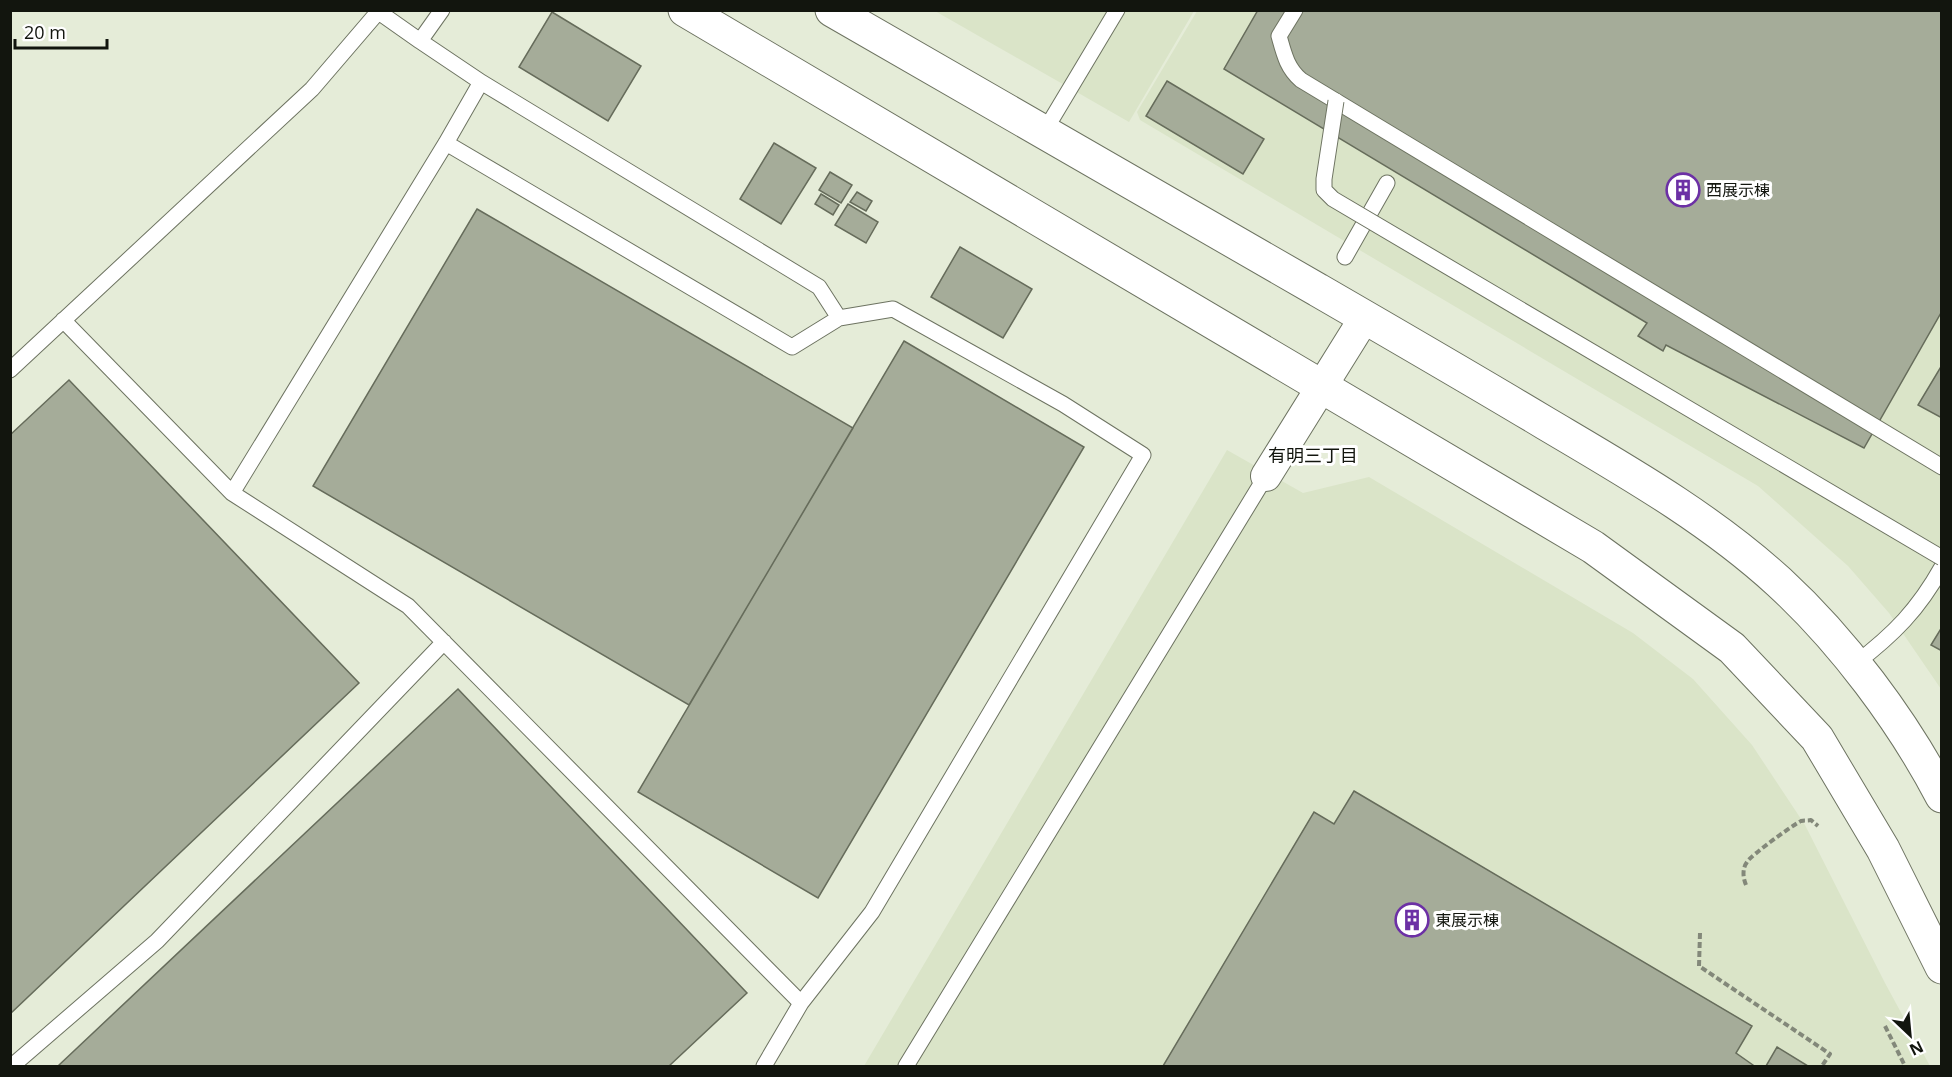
<svg xmlns="http://www.w3.org/2000/svg" width="1952" height="1077" viewBox="0 0 1952 1077" font-family="'Open Sans','Noto Sans JP',sans-serif">
  <style>
    .built { fill: #dae4c8 }
    .building { fill: #a5ac99; stroke: #666c5b; stroke-width: 1.5 }
    .lines { fill: none; stroke-linecap: round; stroke-linejoin: round }
    .service-casing { stroke: #6d7361; stroke-width: 17 }
    .minor-casing { stroke: #6d7361; stroke-width: 32 }
    .secondary-casing { stroke: #6d7361; stroke-width: 35 }
    .path { stroke: #83887a; stroke-width: 4; stroke-dasharray: 6 3; stroke-linecap: butt }
    .service { stroke: #fff; stroke-width: 15 }
    .minor { stroke: #fff; stroke-width: 30 }
    .secondary { stroke: #fff; stroke-width: 33 }
    .service-bridge-casing { stroke: #6d7361; stroke-width: 17; stroke-linecap: butt }
    .service-bridge { stroke: #fff; stroke-width: 15 }
    .labels { text-anchor: middle; stroke-width: 6; stroke-linejoin: round; paint-order: stroke }
    .poi-label { font-size: 16px; fill: #12150e; stroke: #fff; text-anchor: start }
    .neighbourhood-label { font-size: 18px; fill: #12150e; stroke: #fff }
  </style>
  <rect width="100%" height="100%" fill="#e5ecd8"/>
  <!-- built -->
  <path class="built" d="M 935,11 L 1194,11 L 1129,122 Z
    M 1197,11 L 1941,11 L 1941,689 L 1889,613 L 1848,566 L 1758,486 L 1140,120 L 1137,112 Z
    M 1227,450 L 1303,493 L 1369,477 L 1633,633 L 1693,679 L 1752,745 L 1805,825 L 1885,983 L 1930,1066 L 864,1066 Z"/>
  <!-- building -->
  <path class="building" d="M 1258,10 L 1942,10 L 1942,311 L 1864,448 L 1666,345 L 1663,351 L 1638,336 L 1647,323 L 1224,69 Z
    M 552,12 L 641,66 L 608,121 L 519,67 Z
    M 1167,81 L 1264,139 L 1243,174 L 1146,116 Z
    M 774,143 L 816,168 L 781,224 L 740,199 Z
    M 830,172 L 852,185 L 841,203 L 819,190 Z
    M 857,192 L 872,201 L 866,211 L 850,202 Z
    M 821,194 L 839,205 L 833,215 L 815,204 Z
    M 848,204 L 878,222 L 866,243 L 835,225 Z
    M 477,209 L 853,428 L 689,705 L 313,486 Z
    M 960,247 L 1032,289 L 1003,338 L 931,297 Z
    M 904,341 L 1084,447 L 818,898 L 638,792 Z
    M 1942,365 L 1942,418 L 1918,405 Z
    M 69,380 L 359,683 L 10,1014 L 10,435 Z
    M 1942,627 L 1942,651 L 1931,645 Z
    M 458,689 L 747,993 L 669,1066 L 58,1066 Z
    M 1354,791 L 1752,1026 L 1736,1053 L 1753,1065 L 1752,1066 L 1163,1066 L 1314,812 L 1334,824 Z
    M 1777,1047 L 1808,1066 L 1766,1066 Z"/>
  <g class="lines">
    <!-- service casing -->
    <g class="service-casing">
      <path id="service" d="M 376,10 L 420,41
        M 1295,10 L 1279,36 C 1284,54 1287,68 1301,80 L 1942,467
        M 481,82 L 819,287 L 839,318
        M 1044,132 L 1117,10
        M 446,143 L 792,347 L 839,318 L 893,309 L 1063,404 L 1143,455 L 872,912 L 801,1003 L 764,1066
        M 1345,257 L 1387,183
        M 63,320 L 232,493 L 408,606 L 801,1003
        M 10,370 L 312,89 L 378,12
        M 232,493 L 446,143 L 481,82 L 420,41 L 442,10
        M 1855,664 C 1894,634 1918,610 1942,567
        M 12,1066 L 157,941 L 444,642
        M 906,1066 L 1266,476"/>
    </g>
    <!-- minor casing -->
    <g class="minor-casing">
      <path id="minor" d="M 1266,476 L 1365,317"/>
    </g>
    <!-- secondary casing -->
    <g class="secondary-casing">
      <path id="secondary" d="M 685,10 L 1593,547 L 1732,648 L 1817,738 L 1883,849 L 1942,967
        M 832,10 C 994,104 1156,197 1318,290 C 1394,334 1470,378 1545,423 C 1626,471 1709,518 1779,582 C 1843,641 1902,720 1942,796"/>
    </g>
    <!-- path -->
    <path class="path" d="M 1746,885 C 1743,878 1742,869 1747,862 C 1750,856 1794,824 1801,821 C 1804,820 1807,821 1811,820 L 1818,826
      M 1700,933 L 1699,966 L 1830,1054 L 1822,1066
      M 1885,1026 L 1905,1066"/>
    <!-- service -->
    <use href="#service" class="service"/>
    <!-- minor -->
    <use href="#minor" class="minor"/>
    <!-- secondary -->
    <use href="#secondary" class="secondary"/>
    <!-- service-bridge casing -->
    <g class="service-bridge-casing">
      <path id="service-bridge" d="M 1336,101 L 1324,179 L 1324,190 L 1333,199 L 1942,558"/>
    </g>
    <!-- service-bridge -->
    <use href="#service-bridge" class="service-bridge"/>
  </g>
  <!-- icons -->
  <defs>
    <g id="building-ring" transform="scale(1.725)"><circle r="9.5" fill="#fff" stroke="#6c30a5" stroke-width="1.5"/><path d="M-4-6H4V6H1V3H-1V6H-4ZM-2.5-4.3h1.7v1.8h-1.7ZM.8-4.3h1.7v1.8H.8ZM-2.5-1h1.7V.8h-1.7ZM.8-1h1.7V.8H.8Z" fill="#6c30a5"/></g>
  </defs>
  <g fill-rule="evenodd">
    <use href="#building-ring" x="1683" y="190"/>
    <use href="#building-ring" x="1412" y="920"/>
  </g>
  <g class="labels">
    <!-- poi labels -->
    <g class="poi-label">
      <text x="1706" y="196">西展示棟</text>
      <text x="1435" y="926">東展示棟</text>
    </g>
    <!-- neighbourhood labels -->
    <g class="neighbourhood-label">
      <text x="1313" y="462">有明三丁目</text>
    </g>
  </g>
  <!-- border -->
  <rect width="1952" height="1077" fill="none" stroke="#12150e" stroke-width="24"/>
  <!-- north arrow -->
  <g transform="translate(1910 1035) rotate(154)" stroke="#ffffff" stroke-width="4.5" paint-order="stroke">
  <path d="M0-4.5L10 22L0 15L-10 22Z" fill="#12150e"/>
  <text y="-9" font-size="16" font-weight="bold" text-anchor="middle" fill="#12150e">N</text>
  </g>
  <!-- scale -->
  <path d="M15 39v9h92v-9" fill="none" stroke="#12150e" stroke-width="3"/>
  <text x="24" y="39" font-size="18" fill="#12150e" stroke="#ffffff" stroke-width="4.5" paint-order="stroke">20 m</text>
</svg>
